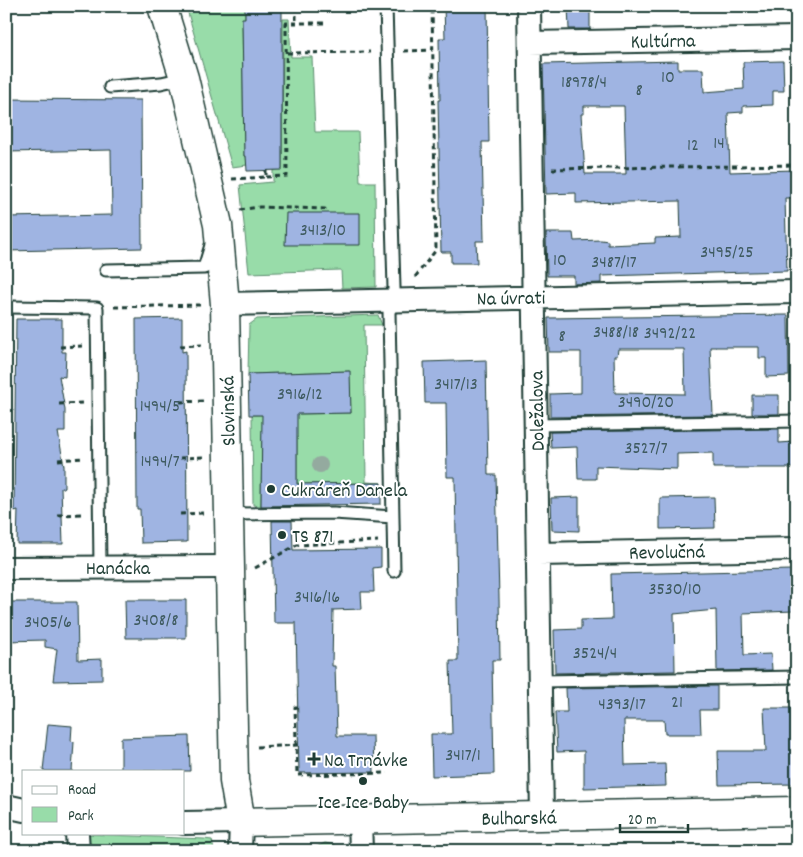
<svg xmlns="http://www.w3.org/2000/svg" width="803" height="857" viewBox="0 0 803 857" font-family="Dekko,sans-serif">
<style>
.green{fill:#98dca9;stroke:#5c8c6e}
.building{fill:#9fb4e2;stroke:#1f3d34;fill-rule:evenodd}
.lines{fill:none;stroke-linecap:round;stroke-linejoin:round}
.lane-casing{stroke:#1f3d34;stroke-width:15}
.street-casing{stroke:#1f3d34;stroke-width:26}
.secondary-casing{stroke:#1f3d34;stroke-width:31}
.path{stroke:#1f3d34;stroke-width:3;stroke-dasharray:5 4;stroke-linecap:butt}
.lane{stroke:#fff;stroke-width:11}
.street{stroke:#fff;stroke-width:22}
.secondary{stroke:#fff;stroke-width:28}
.tree{fill:#94aa9f}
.poi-dot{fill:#1f3d34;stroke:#fff;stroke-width:2}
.labels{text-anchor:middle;stroke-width:4;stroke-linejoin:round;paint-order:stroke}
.number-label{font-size:18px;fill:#3f5b60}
.street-label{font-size:20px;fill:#1f3d34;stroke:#fff}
.poi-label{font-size:20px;fill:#1f3d34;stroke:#fff;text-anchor:start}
</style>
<rect width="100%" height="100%" fill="#fff"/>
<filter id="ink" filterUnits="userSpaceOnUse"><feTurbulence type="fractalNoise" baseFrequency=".02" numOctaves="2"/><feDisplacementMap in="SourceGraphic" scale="10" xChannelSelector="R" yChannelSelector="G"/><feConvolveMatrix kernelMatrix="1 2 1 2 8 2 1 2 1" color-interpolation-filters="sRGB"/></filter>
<g filter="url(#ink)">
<path class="green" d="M186 6H245V18L242 19 244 156H246L247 165 232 167Z
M283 19H289L291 57H312L315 132H358L360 182H375L376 287 342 288 341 270 249 273 240 185 273 182V170L282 169Z
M378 315 382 325H364L366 482 381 483 297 484V437L262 433 261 506 253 505 252 415 351 413 349 371 248 374 249 325 257 319Z
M87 834 204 839 212 840 214 851H88Z
M325 843 335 845 340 851H308Z"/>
<path class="building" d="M245 6H282V170L247 171 246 156H244L242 18H245Z
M444 6H487L489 142H482L484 241H476L477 263H451V252H441L438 100H440L439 38H445Z
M568 6H590V29H569Z
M678 61V69H703L704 92 744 89 743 62 783 61 784 91H773V105L743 106V112L728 113 730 172 795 170 796 198H785L787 271 601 276V283L574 284V276H547L546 233H573L574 241 601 240 608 241V245L655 243V238L681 237 680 201 576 203V193L546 194 543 64ZM584 106H624L626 174H585L581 114H584Z
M6 99 141 100 142 248 6 251V217L112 215 111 150 6 152Z
M286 213H360V245H285Z
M788 315 789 376 766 377V358H759V347H710L713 415 550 417V394L581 393V352H549L548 318ZM618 349H684L685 394 615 393 614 356H617Z
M182 318V352L186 351 187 542 141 543 140 509H137L136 319Z
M16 319H62V352H66L65 377 59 376 65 410V432H58L64 466V488H61L63 544H17L18 510 14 511Z
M486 360 488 475H496L499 598 500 660H492L494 774 432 776 431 734H452L450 661H458L455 477H447L446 403H425L424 362Z
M350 371 351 413 297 414V484L381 483V504L261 506 262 415H249L248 374Z
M752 395H779V414H752Z
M779 429V443L794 442V468H713V453L677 454V469L596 466V479H578L577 447 551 448 550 432Z
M579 497V531L552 530 551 498Z
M714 497 715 528 660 529V498Z
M272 521H292L293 550 381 549V567L373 568 374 592H361L362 609 333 610 332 666H335L337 736H373L374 772 299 773 296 623H274Z
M792 570 793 611 743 613 744 655 771 654 772 670 717 671 716 610 674 614 675 671 555 673 554 630 581 629V620L612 619 611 574Z
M125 600H186V638H126Z
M6 602H77L78 660 102 659V680L53 681 57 649 45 647V640L6 641Z
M717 686V710H700L701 734H665L664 720H624L625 765 665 764 666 786 584 788V751L557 752 555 712H567L566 688Z
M764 708H797V784L719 785 718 751H766Z
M48 724 72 726 71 741 74 742 72 771H43Z
M189 736 190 771H121V738Z"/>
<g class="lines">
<g class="lane-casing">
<path id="lane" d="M386 6 394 288V300L389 312 394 571
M110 87 161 83 184 78
M106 270 204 268 211 245
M6 307 97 308 100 568
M536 425 797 421
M229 514 334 513 393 517
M540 681 797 677"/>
</g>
<g class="street-casing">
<path id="street" d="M529 6 542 817
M530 43 797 38
M225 304 797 292
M538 554 797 549
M6 568 230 567
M6 806 24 810
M360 820 361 851
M184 823 241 822 240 851
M77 833 78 851"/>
</g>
<g class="secondary-casing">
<path id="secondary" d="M162 6 184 78 218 225 225 304 234 781 241 822 797 811"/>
</g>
<path class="path" d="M296 6V23
M796 6V17
M404 51 433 50
M287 53 370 52
M797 61V70
M552 169 797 165
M266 177 287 176 286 23H326
M232 179 266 177V170
M240 210 259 207 325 209V213
M415 277 436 250 432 6
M114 307 200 305
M180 346 202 345
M60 347 82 346
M180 402 203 401
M59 404 83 403
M180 458 205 457
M58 460 83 458
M180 514 206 513
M58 515 84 514
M255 568 297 545 378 541
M298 707H295L297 775 388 773
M257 747 299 745"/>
<use href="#lane" class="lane"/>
<use href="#street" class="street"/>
<use href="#secondary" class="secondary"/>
</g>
<circle class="tree" cx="320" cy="465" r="8"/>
</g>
<g class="poi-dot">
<circle cx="271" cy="489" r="5"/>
<circle cx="282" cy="535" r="5"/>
<path d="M311.5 751.5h5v5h5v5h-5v5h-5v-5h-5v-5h5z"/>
<circle cx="363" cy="781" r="5"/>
</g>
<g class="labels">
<g class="number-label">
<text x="668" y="82">10</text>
<text x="584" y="87">18978/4</text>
<text x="639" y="95">8</text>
<text x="719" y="148">14</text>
<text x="693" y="150">12</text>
<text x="323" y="235">3413/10</text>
<text x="727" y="257">3495/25</text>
<text x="560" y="265">10</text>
<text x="614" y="267">3487/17</text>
<text x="616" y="337">3488/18</text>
<text x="670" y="338">3492/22</text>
<text x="562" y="341">8</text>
<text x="456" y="389">3417/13</text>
<text x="300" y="399">3916/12</text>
<text x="646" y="407">3490/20</text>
<text x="160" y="411">1494/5</text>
<text x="646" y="453">3527/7</text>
<text x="160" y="466">1494/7</text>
<text x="675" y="594">3530/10</text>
<text x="317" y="602">3416/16</text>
<text x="156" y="625">3408/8</text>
<text x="48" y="627">3405/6</text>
<text x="595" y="658">3524/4</text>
<text x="677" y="707">21</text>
<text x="622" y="709">4393/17</text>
<text x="463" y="760">3417/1</text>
</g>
<g class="street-label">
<text transform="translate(663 40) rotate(-1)" y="7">Kultúrna</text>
<text transform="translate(511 297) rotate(-1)" y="7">Na úvrati</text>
<text transform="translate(227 411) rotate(-91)" y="7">Slovinská</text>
<text transform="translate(536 411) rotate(-91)" y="7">Doležalova</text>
<text transform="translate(667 551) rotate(-1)" y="7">Revolučná</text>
<text x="118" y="574">Hanácka</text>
<text transform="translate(519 817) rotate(-1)" y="7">Bulharská</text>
</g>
<g class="poi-label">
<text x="281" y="496">Cukráreň Danela</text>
<text x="292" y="542">TS 871</text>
<text x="324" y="766">Na Trnávke</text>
<text x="363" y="808" text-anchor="middle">Ice Ice Baby</text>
</g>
</g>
<rect width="803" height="857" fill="none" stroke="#fff" stroke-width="25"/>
<rect x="12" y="12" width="778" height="832" fill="none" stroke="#1f3d34" stroke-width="2" filter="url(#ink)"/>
<rect x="22" y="770" width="162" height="65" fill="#ffffff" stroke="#a5b1ae"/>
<rect x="32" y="786" width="25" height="8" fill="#ffffff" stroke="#a5b1ae"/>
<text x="68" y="794" font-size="15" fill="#1f3d34">Road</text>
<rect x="32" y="807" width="25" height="15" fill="#98dca9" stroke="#a5b1ae"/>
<text x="68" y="820" font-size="15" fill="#1f3d34">Park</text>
<path d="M620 824v8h68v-8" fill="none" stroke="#1f3d34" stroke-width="2.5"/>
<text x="628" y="824" font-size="15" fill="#1f3d34" stroke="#ffffff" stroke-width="4" paint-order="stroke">20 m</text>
</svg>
